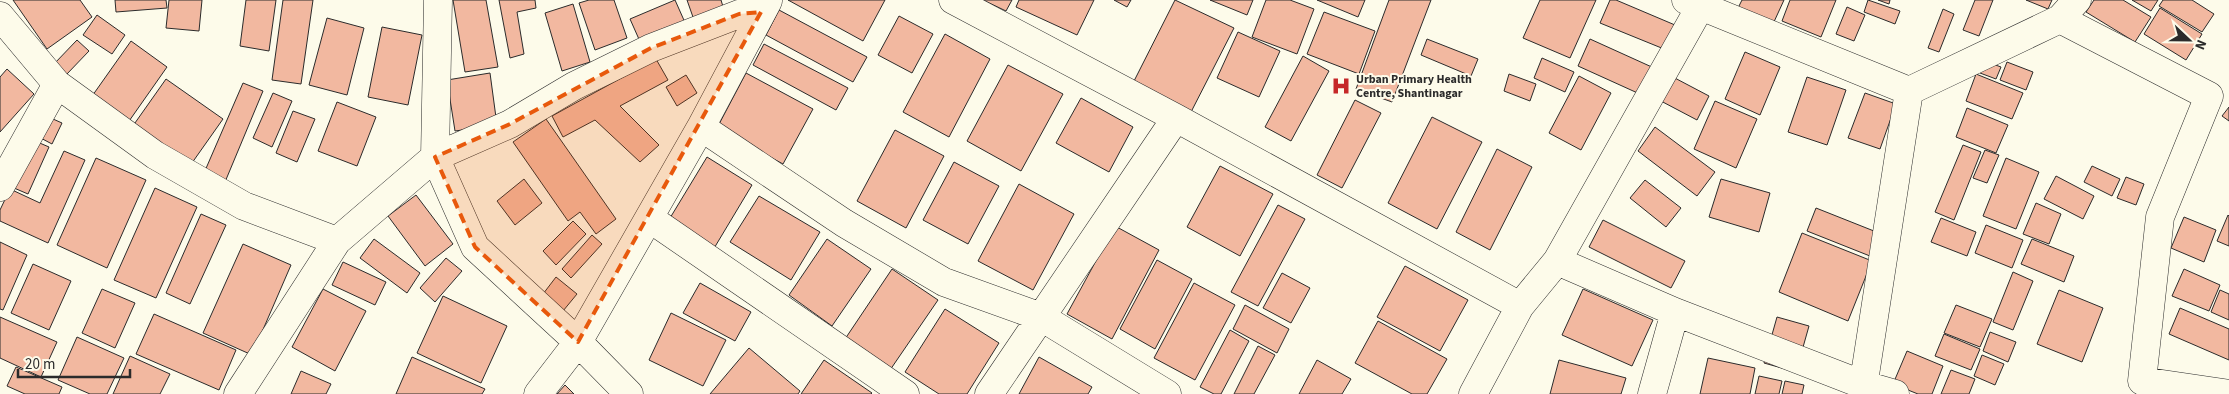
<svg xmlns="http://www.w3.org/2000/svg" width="2229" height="394" viewBox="0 0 2229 394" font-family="'Source Sans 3',sans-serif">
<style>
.building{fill:#f2b8a0;stroke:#2b2b2b}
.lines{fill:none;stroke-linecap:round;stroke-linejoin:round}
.street-casing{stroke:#2b2b2b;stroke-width:29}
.street{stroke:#fdfbea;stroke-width:28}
.marked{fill:#e8590c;fill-opacity:0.2;stroke:#e8590c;stroke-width:4;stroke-dasharray:10 6;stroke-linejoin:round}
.labels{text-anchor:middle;stroke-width:4;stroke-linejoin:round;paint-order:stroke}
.poi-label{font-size:12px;font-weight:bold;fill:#2b2b2b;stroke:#fdfbea;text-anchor:start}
</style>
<rect width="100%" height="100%" fill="#fdfbea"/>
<path class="building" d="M13 0H80L92 17 47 49Z
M115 0H166L167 8 116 12Z
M169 0H202L199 31 166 28Z
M246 0H276L269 51 240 46Z
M283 0H313L301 84 272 80Z
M453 0H486L498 67 465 72Z
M499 0H535L536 8 517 12 524 54 510 58Z
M589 0H614L627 38 595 50 579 3Z
M675 0 687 27 642 46 630 19Z
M687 0H721L724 10 694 20Z
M788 0H885L863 41Z
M983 0H1012L1006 11Z
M1019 0H1094L1077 35 1016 7Z
M1114 0H1131L1127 7Z
M1175 0 1234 28 1190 114 1132 85Z
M1210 0H1253L1247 15Z
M1266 0H1290L1314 9 1297 54 1252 37Z
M1317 0H1365L1358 17Z
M1389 0H1431L1392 102 1356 89Z
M1540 0H1596L1570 58 1523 38Z
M1610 0H1616L1675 25 1664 49 1600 23Z
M1742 0H1784L1773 24 1738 8Z
M1790 0H1836L1821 37 1782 21Z
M1868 0 1900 11 1895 24 1864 12Z
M1878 0H1890L1889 4Z
M1975 0H1993L1979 36 1963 30Z
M2026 0H2052L2048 9Z
M2094 0H2123L2151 17 2135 42 2086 12Z
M2132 0H2158L2151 11Z
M2163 0H2192L2214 14 2202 32 2159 6Z
M573 4 590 62 562 71 545 13Z
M1847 7 1865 15 1854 41 1836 34Z
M2160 8 2202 34 2186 60 2144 34Z
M1943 9 1954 14 1939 52 1928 48Z
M779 10 867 57 853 82 766 35Z
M1324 12 1375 31 1359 74 1307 54Z
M97 15 125 35 112 54 83 35Z
M899 16 933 34 912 73 878 55Z
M327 18 364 28 347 95 309 85Z
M382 27 422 35 408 105 368 97Z
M1238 32 1280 51 1259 97 1217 78Z
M945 34 990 59 949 137 903 112Z
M1427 39 1478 59 1471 76 1421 55Z
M1590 39 1654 68 1642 95 1578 66Z
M77 40 89 51 66 75 54 64Z
M131 41 167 67 127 124 90 99Z
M764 44 848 88 836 110 753 65Z
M1745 52 1780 67 1760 115 1725 99Z
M1303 56 1329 71 1291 141 1265 127Z
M1542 58 1574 72 1565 92 1534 78Z
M656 59 668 80 620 106 659 145 640 162 595 120 563 137 552 116Z
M1985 61 2001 67 1996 79 1980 73Z
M2007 62 2033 72 2026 90 2000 80Z
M1008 65 1063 94 1021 171 967 141Z
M7 69 34 94 0 132V77Z
M490 73 497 125 455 131 447 80Z
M746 73 813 109 783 164 717 128Z
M1509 74 1536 84 1530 101 1504 91Z
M1976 74 2023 93 2012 119 1966 101Z
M686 75 697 93 677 106 666 87Z
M1579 76 1611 93 1581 150 1549 133Z
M1671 76 1709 96 1697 120 1659 100Z
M1807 77 1846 90 1827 145 1788 132Z
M166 79 223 119 187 170 130 130Z
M243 83 263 91 225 182 204 173Z
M273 93 292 101 272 147 253 138Z
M1865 93 1896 104 1880 149 1848 138Z
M1081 98 1133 127 1109 172 1056 143Z
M1355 100 1381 113 1342 188 1317 175Z
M1715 101 1757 119 1736 168 1694 149Z
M337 102 376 117 357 166 318 151Z
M2229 107V121L2222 116Z
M1967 108 2008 125 1996 153 1956 137Z
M293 111 315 119 297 162 276 153Z
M44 115 62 123 52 144 35 135Z
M1432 117 1482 142 1437 229 1388 203Z
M546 119 616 219 596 234 580 212 568 221 513 142Z
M1655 127 1715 172 1697 196 1638 151Z
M895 130 944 156 906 228 857 201Z
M28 138 49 147 28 194 7 185Z
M1963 145 1981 152 1954 220 1935 212Z
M1497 149 1532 167 1490 250 1456 232Z
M1985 150 1999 155 1987 183 1973 178Z
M64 151 85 160 48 243 0 221V210L10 189 40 203Z
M707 157 752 185 713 250 667 223Z
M96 158 146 180 107 268 57 245Z
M2006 158 2039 172 2016 229 1983 216Z
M954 162 999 186 968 244 923 220Z
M1220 166 1273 194 1240 256 1187 227Z
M2092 166 2120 179 2112 196 2084 182Z
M2056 176 2094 196 2083 219 2044 199Z
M2126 177 2144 184 2136 205 2117 198Z
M524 179 542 203 515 225 497 201Z
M1721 179 1770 193 1759 232 1709 217Z
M1645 180 1681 208 1666 227 1630 198Z
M1019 184 1074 214 1033 290 978 261Z
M155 188 197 207 156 298 114 280Z
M416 195 453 244 425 266 388 216Z
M759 196 820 232 791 280 730 242Z
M2036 203 2061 214 2049 244 2023 234Z
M1278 205 1305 219 1258 306 1231 292Z
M1816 208 1884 235 1875 258 1807 231Z
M201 214 226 225 190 304 166 293Z
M2228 215 2229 216V246L2217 241Z
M2184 217 2216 230 2204 262 2171 248Z
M1941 218 1976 232 1967 256 1931 242Z
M1603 220 1685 261 1671 288 1589 247Z
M573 221 586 234 556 265 543 251Z
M1986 225 2023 240 2012 268 1975 253Z
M1115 226 1159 250 1112 339 1067 314Z
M1802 233 1872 261 1848 321 1779 292Z
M592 235 602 244 571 278 562 269Z
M374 239 420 273 407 293 360 258Z
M827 239 871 269 832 326 789 295Z
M2032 239 2074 256 2064 282 2021 264Z
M0 242 27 255 3 310 0 309Z
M243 244 291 265 252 355 203 333Z
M446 258 462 271 435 302 420 288Z
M1157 260 1192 279 1155 349 1120 329Z
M343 262 386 282 375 305 332 285Z
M33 264 71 281 49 330 11 313Z
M1405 266 1468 300 1440 351 1377 317Z
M892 269 938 300 888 373 843 342Z
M2184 269 2220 285 2209 311 2172 296Z
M2013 272 2033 281 2013 330 1993 322Z
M1282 273 1310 288 1291 323 1263 308Z
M556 277 577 294 563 311 543 294Z
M700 283 751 312 735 341 683 313Z
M1194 283 1235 305 1195 380 1154 358Z
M102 289 135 303 115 348 82 333Z
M323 289 366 311 335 371 292 347Z
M1583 289 1653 320 1632 366 1562 335Z
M2059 290 2103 308 2082 362 2037 344Z
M2220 290 2229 294V320L2211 312Z
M443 296 507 326 481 383 417 353Z
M1245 305 1289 329 1277 353 1233 329Z
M1956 305 1992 319 1980 347 1944 333Z
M2180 308 2229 329V360L2169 334Z
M945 309 999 343 967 394H939L905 372Z
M671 313 726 340 703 386 649 360Z
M154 314 236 350 219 390 136 354Z
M0 317 57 342 41 377 0 358Z
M1777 317 1809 326 1796 372 1764 363Z
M1378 321 1447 359 1427 394H1412L1355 363Z
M1230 330 1249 341 1221 394H1214L1200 387Z
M1990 332 2016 342 2008 362 1983 351Z
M1944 334 1980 349 1971 370 1935 356Z
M77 337 124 358 107 394H90L58 380Z
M1258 346 1275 355 1254 394H1234Z
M749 348 800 391 798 394H710Z
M1907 351 1943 366 1932 394H1918L1893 384Z
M1982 355 2004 364 1995 385 1974 376Z
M130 356 170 374 160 394H113Z
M412 357 485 389 482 394H396Z
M1039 357 1092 387 1088 394H1019Z
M1708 358 1755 368 1750 394H1700Z
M824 360 872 393 871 394H801Z
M1317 360 1351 379 1342 394H1299Z
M1559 360 1626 378 1621 394H1550Z
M16 367 62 387 59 394H25L7 386Z
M1951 370 1975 379 1969 394H1941Z
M301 371 331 384 326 394H291Z
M1759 376 1782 381 1779 394H1755Z
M1785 381 1804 385 1802 394H1782Z
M565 385 574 394H557Z"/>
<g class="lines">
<g class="street-casing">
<path id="street" d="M953 0 1176 118 1520 306
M1686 0 1909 91 2060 19 2209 96 2160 217 2142 381 2229 394
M0 16 57 84 155 155 244 206 337 241
M2060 19 2077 0
M701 127 768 1
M0 187 57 84
M649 218 905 394
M1557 261 1675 312 1864 385 1895 394
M238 394 337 241 435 157 438 0
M538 394 578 342 701 127 844 223 944 282 1041 317 1167 394
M629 394 578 342 475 247 435 157 510 124 574 86 651 48 739 14 761 12
M989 394 1176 118
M1473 394 1520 306 1557 261 1704 0
M1652 394 1675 312
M1862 394 1909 91"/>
</g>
<use href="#street" class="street"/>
</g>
<path class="marked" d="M761 12 578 342 475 247 435 157 510 124 651 48 739 14Z"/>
<defs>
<g id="hospital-bare" transform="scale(1.5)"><path d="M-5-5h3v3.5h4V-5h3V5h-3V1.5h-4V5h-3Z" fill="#c62828" stroke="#fdfbea" stroke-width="2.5" paint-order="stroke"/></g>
</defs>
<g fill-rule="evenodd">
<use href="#hospital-bare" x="1341" y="86"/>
</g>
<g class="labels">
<g class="poi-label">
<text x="1356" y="83">Urban Primary Health<tspan x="1356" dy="14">Centre, Shantinagar</tspan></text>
</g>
</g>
<g transform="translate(2189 40) rotate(112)" stroke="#fdfbea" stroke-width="4" paint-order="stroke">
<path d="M0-4L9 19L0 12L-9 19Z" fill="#2b2b2b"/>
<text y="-8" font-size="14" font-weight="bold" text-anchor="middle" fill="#2b2b2b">N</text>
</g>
<path d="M18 369v8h112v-8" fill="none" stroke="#2b2b2b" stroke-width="2.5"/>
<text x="25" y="369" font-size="15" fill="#2b2b2b" stroke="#fdfbea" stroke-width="4" paint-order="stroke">20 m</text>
</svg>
